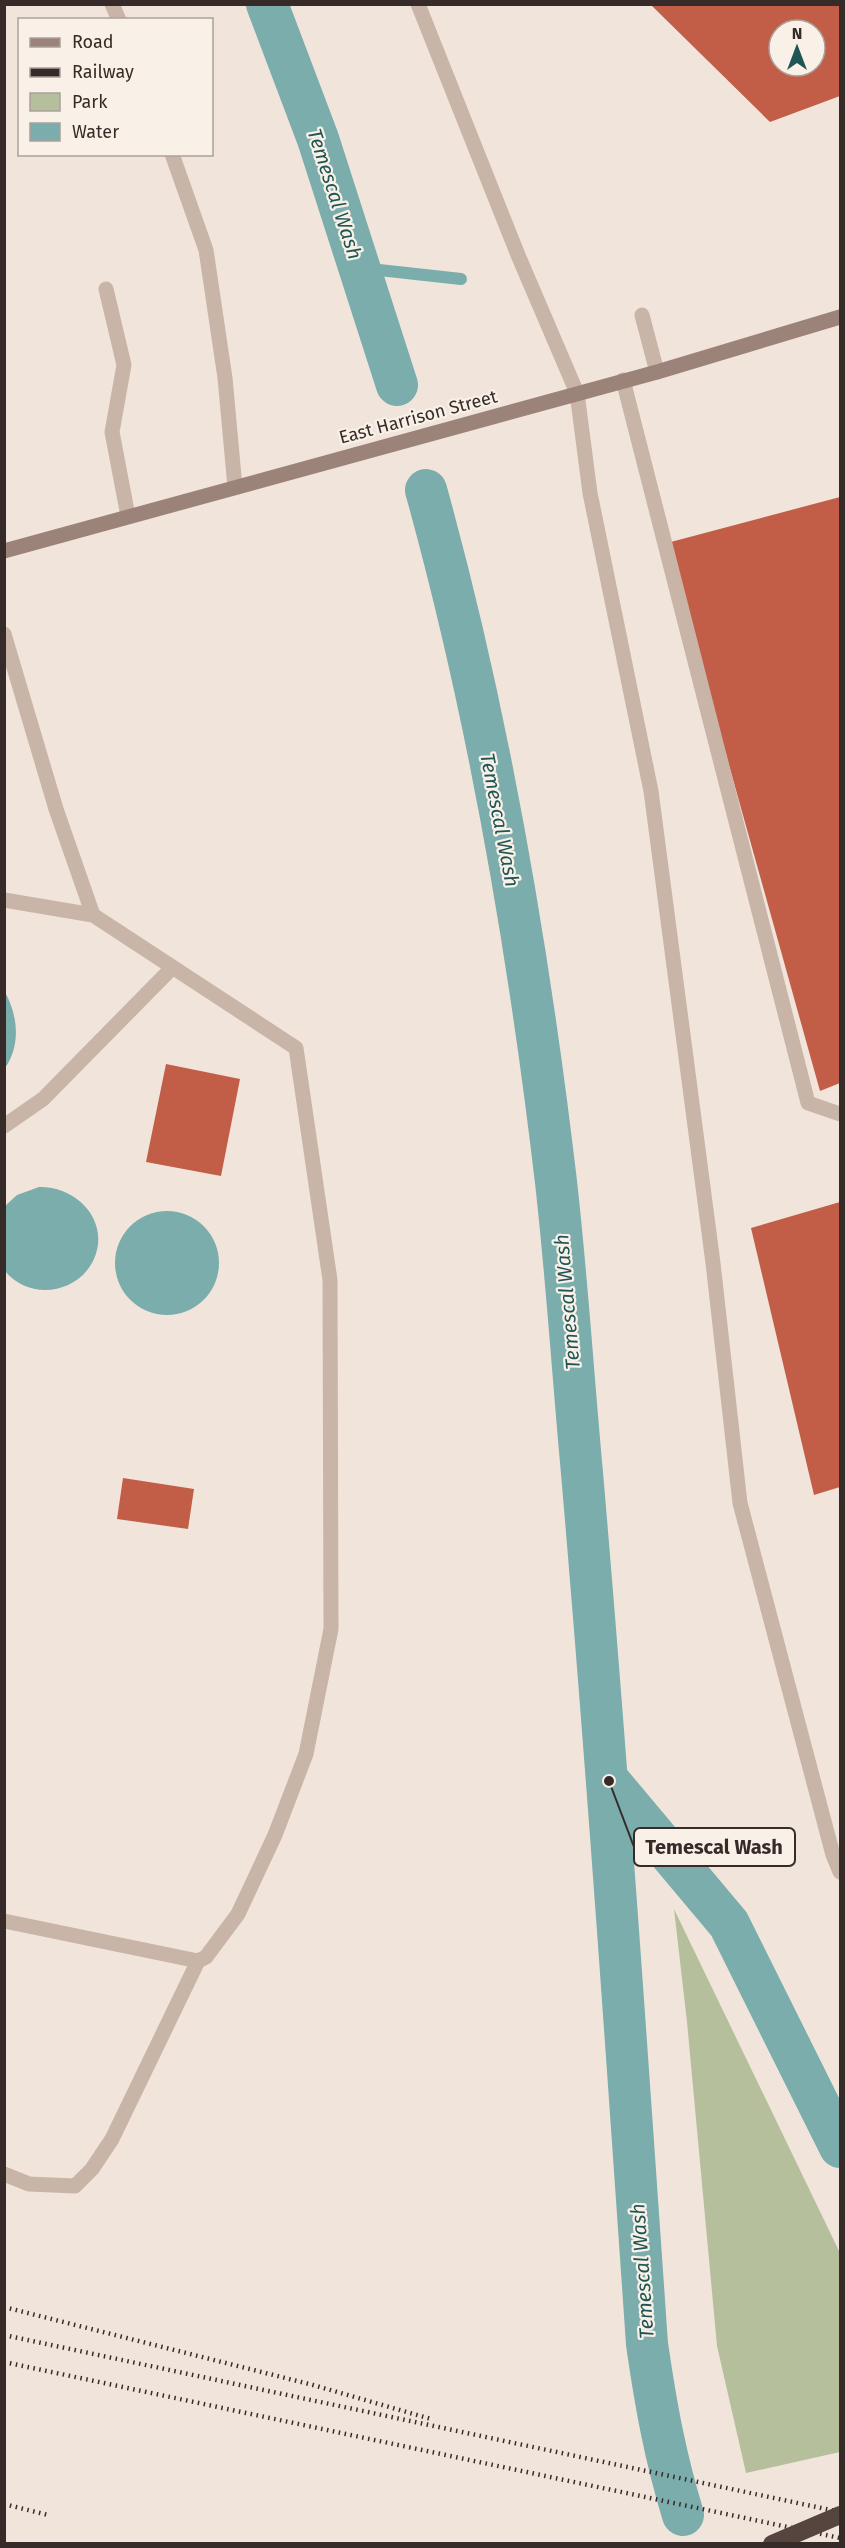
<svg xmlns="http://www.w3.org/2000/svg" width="845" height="2548" viewBox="0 0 845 2548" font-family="'Fira Sans',sans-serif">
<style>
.green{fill:#b6bf9c}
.water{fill:#7badac}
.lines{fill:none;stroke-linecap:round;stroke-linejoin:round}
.stream{stroke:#7badac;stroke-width:12}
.canal{stroke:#7badac;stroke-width:42}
.building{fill:#c25e48;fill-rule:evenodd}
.lane{stroke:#c9b4a8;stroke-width:15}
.secondary{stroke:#9c8379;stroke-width:15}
.rail{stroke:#362b28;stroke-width:4.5;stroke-dasharray:1.5 4.5;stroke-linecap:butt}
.highway-bridge{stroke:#56453f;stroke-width:18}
.labels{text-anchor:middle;stroke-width:4.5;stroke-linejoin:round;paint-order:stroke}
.street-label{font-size:18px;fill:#362b28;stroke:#f9f0e8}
.water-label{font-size:20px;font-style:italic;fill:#1f5655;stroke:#f9f0e8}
.leader{fill:none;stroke:#362b28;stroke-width:2}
.callout-dot{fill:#362b28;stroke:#f9f0e8;stroke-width:2}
.callout{fill:#f9f0e8;stroke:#362b28;stroke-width:2}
.callout-label{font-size:20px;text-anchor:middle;font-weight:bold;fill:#362b28}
</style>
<rect width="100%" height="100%" fill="#f1e5db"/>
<path class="green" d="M674 1909 840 2253V2452L746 2473 717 2346 687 2022Z"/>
<path class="water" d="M5 992C18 1016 21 1045 5 1068Z
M39 1187C77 1186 112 1222 93 1261 76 1295 28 1300 5 1271V1206L17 1195Z
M115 1263a52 52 0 1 1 104 0a52 52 0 1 1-104 0Z"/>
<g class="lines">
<path class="stream" d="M361 268 461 279"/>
<path class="canal" d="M267 4 318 139 397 385
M426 490C488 713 529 952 556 1182 567 1279 573 1376 582 1473 607 1763 627 2054 647 2344 656 2406 665 2456 683 2515
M609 1781 729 1924 840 2147"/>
</g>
<path class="building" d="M650 4H840V96L770 122ZM779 30H815V66H779Z
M840 497V1083L820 1091 667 543Z
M166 1064 240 1079 221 1176 146 1162Z
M840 1202V1487L814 1495 751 1228Z
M123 1478 194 1489 188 1529 117 1519Z"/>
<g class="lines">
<path class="lane" d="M112 4 119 20
M418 4 518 255 577 393 590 493 651 791 713 1263 740 1503 833 1855 840 1872
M172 154 206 250 225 378 235 487
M106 289 124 365 112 432 128 516
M642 315 657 372
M623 380 808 1103 840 1114
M4 634 56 809 93 915 296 1048 330 1280 331 1629 306 1754 275 1835 238 1914 206 1957 198 1961 4 1921
M4 900 93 915
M4 1126 43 1099 172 968
M4 2174 29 2184 75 2186 92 2169 112 2139 198 1961"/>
<path class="secondary" d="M4 551 657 372 840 317"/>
<path class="rail" d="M4 2307 313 2385 431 2419
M4 2335 840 2512
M4 2362 840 2538
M4 2504 48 2515"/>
<path class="highway-bridge" d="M772 2544 840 2515"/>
</g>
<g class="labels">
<g class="street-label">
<text transform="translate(418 417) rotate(-15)" y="6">East Harrison Street</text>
</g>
<g class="water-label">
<text transform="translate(335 194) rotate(72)" y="7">Temescal Wash</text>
<text transform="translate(500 820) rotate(79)" y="7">Temescal Wash</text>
<text transform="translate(567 1302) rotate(-95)" y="7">Temescal Wash</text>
<text transform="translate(642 2271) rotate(-94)" y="7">Temescal Wash</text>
</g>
</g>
<path class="leader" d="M609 1781L634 1847"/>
<circle class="callout-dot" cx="609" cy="1781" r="6"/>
<rect class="callout" x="634" y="1828" width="161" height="38" rx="6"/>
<g class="callout-label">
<text x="714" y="1854">Temescal Wash</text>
</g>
<rect width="845" height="2548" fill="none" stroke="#362b28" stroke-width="12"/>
<rect x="18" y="18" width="195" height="138" fill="#f9f0e8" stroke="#aba19b" stroke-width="1.5"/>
<rect x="30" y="38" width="30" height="9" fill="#9c8379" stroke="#aba19b" stroke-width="1.5"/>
<text x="72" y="48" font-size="18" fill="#362b28">Road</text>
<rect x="30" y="68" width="30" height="9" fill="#362b28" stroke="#aba19b" stroke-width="1.5"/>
<text x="72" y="78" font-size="18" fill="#362b28">Railway</text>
<rect x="30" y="93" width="30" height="18" fill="#b6bf9c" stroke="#aba19b" stroke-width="1.5"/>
<text x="72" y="108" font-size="18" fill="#362b28">Park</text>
<rect x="30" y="123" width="30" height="18" fill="#7badac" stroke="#aba19b" stroke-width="1.5"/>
<text x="72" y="138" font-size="18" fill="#362b28">Water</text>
<g transform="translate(797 48)"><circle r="28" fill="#f9f0e8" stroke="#aba19b" stroke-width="1.5"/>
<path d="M0-4.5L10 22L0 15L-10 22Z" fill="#1f5655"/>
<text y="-9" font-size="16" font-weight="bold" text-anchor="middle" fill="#362b28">N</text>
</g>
</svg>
